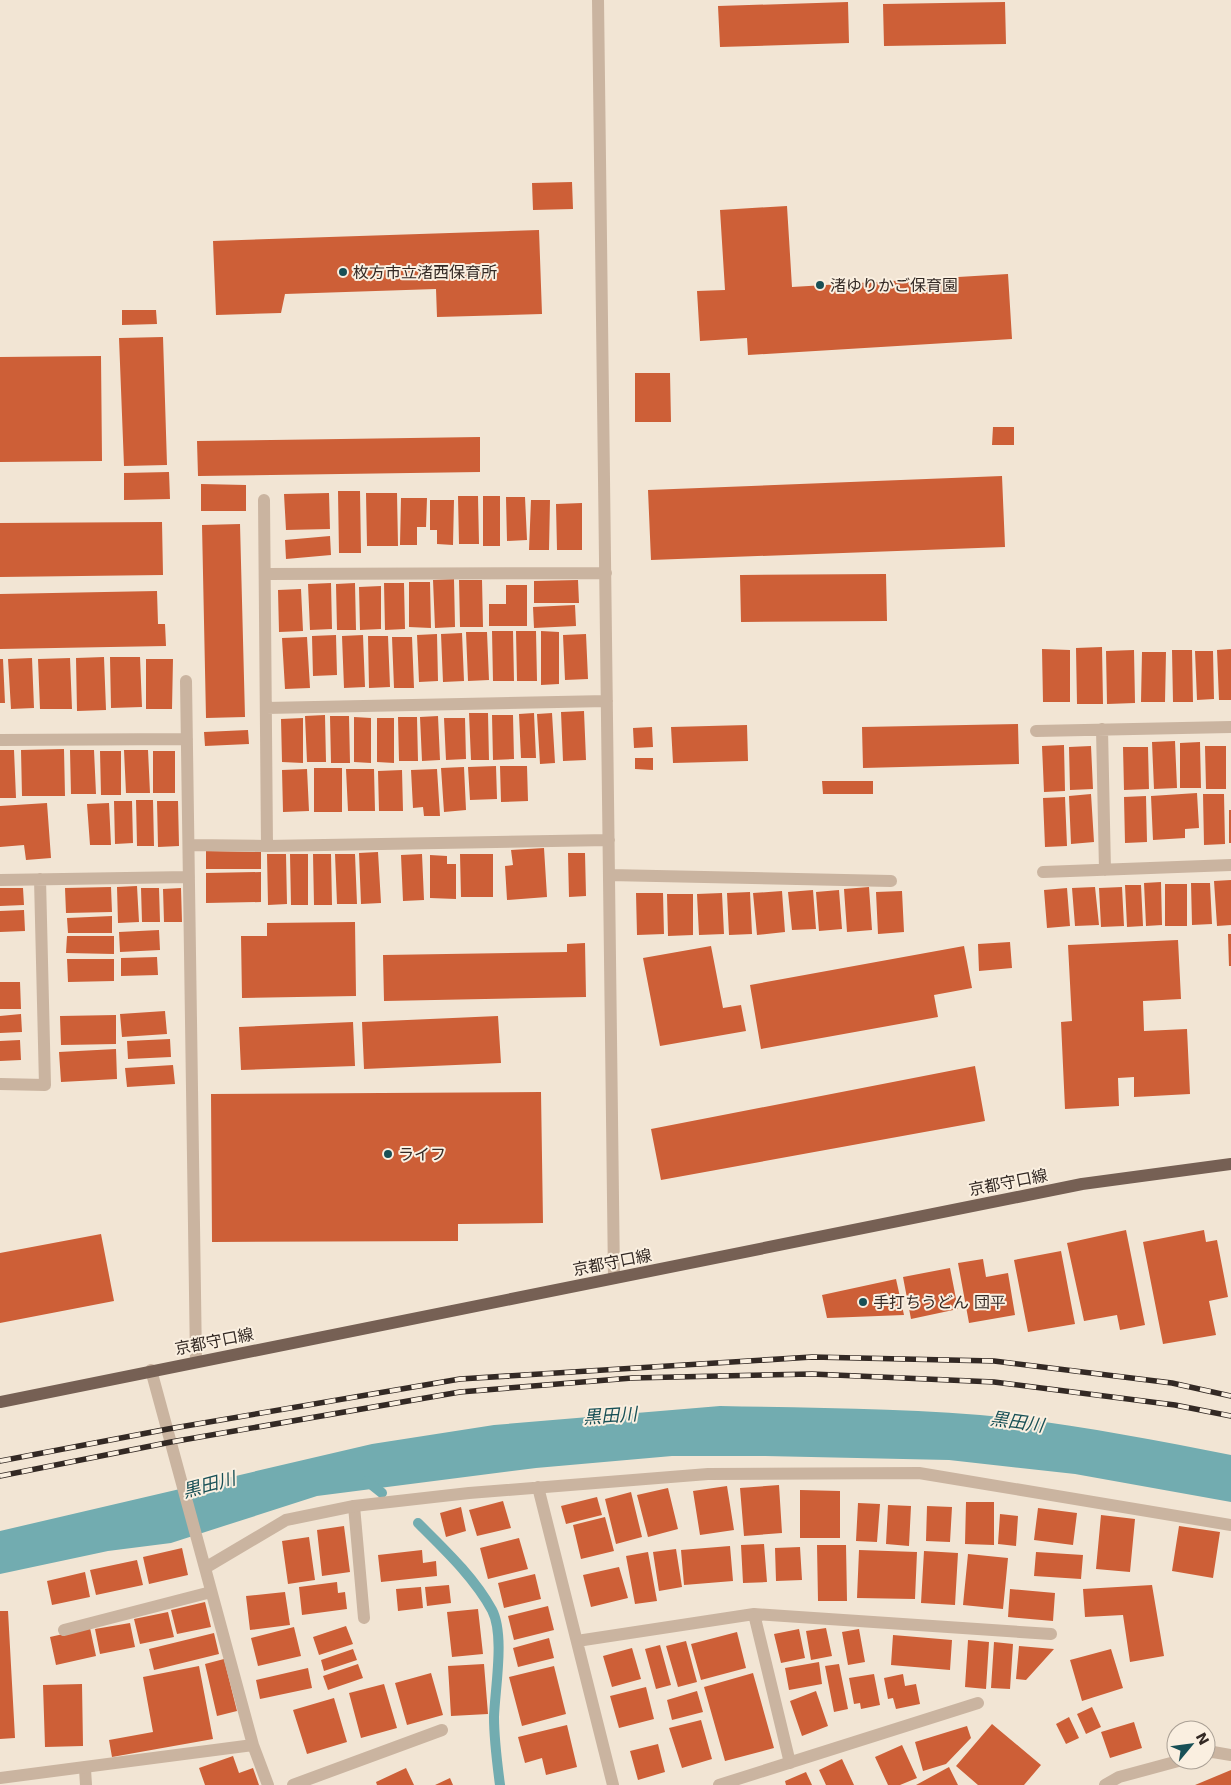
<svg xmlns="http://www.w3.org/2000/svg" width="1231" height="1785" viewBox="0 0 1231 1785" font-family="'DejaVu Sans','Noto Sans JP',sans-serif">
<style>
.water{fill:#72acb0}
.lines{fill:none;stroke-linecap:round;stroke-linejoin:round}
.stream{stroke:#72acb0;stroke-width:10}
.building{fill:#cd5f37}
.lane{stroke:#cab4a0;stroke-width:12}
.street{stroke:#cab4a0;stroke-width:12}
.primary{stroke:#766054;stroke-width:12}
.rail-casing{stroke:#332924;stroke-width:5.5}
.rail{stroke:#faefe0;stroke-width:4;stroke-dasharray:11;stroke-linecap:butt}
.poi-dot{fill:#185056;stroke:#faefe0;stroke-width:2}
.labels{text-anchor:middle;stroke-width:4;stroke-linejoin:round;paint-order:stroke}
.poi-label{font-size:16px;fill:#332924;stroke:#faefe0;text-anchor:start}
.street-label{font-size:16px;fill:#332924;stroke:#faefe0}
.water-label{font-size:18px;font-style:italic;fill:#185056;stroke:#faefe0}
</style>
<rect width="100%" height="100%" fill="#f2e5d4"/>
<path class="water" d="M720 1406C817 1408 915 1408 1011 1418 1085 1426 1158 1441 1231 1455V1502L1075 1474 949 1460 765 1456H672L536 1468 317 1496 171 1543 108 1551 0 1574V1531L372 1444 494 1425Z"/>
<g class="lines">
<path class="stream" d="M367 1481 382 1493
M418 1523C444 1549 474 1577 492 1610 505 1635 495 1688 494 1717 494 1740 497 1762 500 1785"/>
</g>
<path class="building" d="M848 2 849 43 720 47 718 6Z
M1005 2 1006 44 884 46 883 4Z
M572 182 573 209 533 210 532 183Z
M787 206 792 287 1008 274 1012 339 748 355 747 338 700 341 697 291 725 290 720 210Z
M539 230 542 314 437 317 436 289 285 294 281 313 216 315 213 241Z
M122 310H156L157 324 122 325Z
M163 337 167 465 124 466 119 338Z
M101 356 102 461 0 462V357Z
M635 373H670L671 422H635Z
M993 427H1014V445H992Z
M480 437V472L198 476 197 441Z
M169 472 170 499 124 500V473Z
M1002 476 1005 547 651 560 648 490Z
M201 484 246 485V511H201Z
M338 491H360L361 553H339Z
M329 493 330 529 286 530 284 494Z
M366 493H397L398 546H367Z
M458 496H478L479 544H459Z
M483 496H500V546H483Z
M506 497H525L527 540 507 541Z
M401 498H427L426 527H417V545H400Z
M430 500H454L453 545 437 544V530H430Z
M531 500H550L549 550H529Z
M582 503V550H557L556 504Z
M162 522 163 575 0 577V523Z
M240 524 245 717 206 718 202 525Z
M330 536 331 555 286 559 285 540Z
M886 574 887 621 741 622 740 575Z
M454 579 455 627 435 628 433 580Z
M459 580H482L483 627H460Z
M578 580 579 603H534V581Z
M409 582H430L431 628 409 627Z
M331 583 332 629 310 630 308 584Z
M355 583 356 630H337L336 584Z
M384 583H404L405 629 385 630Z
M506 585H527V626H489V604H506Z
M381 586V629L360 630 359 587Z
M301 589 303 631 279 632 278 590Z
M157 591 158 624H165L166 646 0 649V594Z
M575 605 576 626 534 628 533 607Z
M492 631H513L514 681H493Z
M516 631H536L537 681H517Z
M541 631 559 632V684L541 685Z
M466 632H487L489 680 468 681Z
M462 633 464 681 443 682 441 634Z
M437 634 438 681 419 682 417 635Z
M586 634 588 679 565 680 563 635Z
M336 635 337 675 313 676 312 636Z
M363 635 365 687 344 688 342 636Z
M368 636H388L390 687 369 688Z
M307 637 310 688 285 689 282 638Z
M392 637H412L414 688H394Z
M1102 647 1103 704H1077L1076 648Z
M1042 649 1070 650V702H1043Z
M1231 649V700H1219L1217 650Z
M1134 650 1135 703 1107 704 1106 651Z
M1172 650H1192L1193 702H1173Z
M1195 651H1213L1214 699 1197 700Z
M1142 652H1166L1165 702H1141Z
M104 657 106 710 77 711 76 658Z
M110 657H140L142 707 111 708Z
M32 658 34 708 11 709 8 659Z
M70 658 72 709H40L38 659Z
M0 659H3L5 703H0Z
M146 659H173L172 709H146Z
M584 711 586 760 563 761 561 712Z
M469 713H488L489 760H471Z
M534 713 536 758H521L519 714Z
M552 713 555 763 540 764 537 714Z
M325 715 326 762H307L305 716Z
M492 715H513L514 759 493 760Z
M330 716H349L350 763H331Z
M438 716 440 760 422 761 420 717Z
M354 717 371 718V763L354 762Z
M398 717H417L418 761H399Z
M303 718V763L282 762 281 719Z
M377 718H394V763L377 762Z
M444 718H465L466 759 446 760Z
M1018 724 1019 764 863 768 862 727Z
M747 725 748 761 673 763 671 727Z
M652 727 653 747 634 748 633 728Z
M248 730 249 744 205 746 204 732Z
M1175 741 1177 788 1154 789 1152 742Z
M1200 742 1201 788H1180V743Z
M1064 745 1065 791 1044 792 1042 746Z
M1091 746 1093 789 1070 790 1069 747Z
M1205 746H1226V789H1206Z
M1123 747H1148L1149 789 1124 790Z
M64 749 65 796H22L21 750Z
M0 750H14L16 798H0Z
M70 750H94L96 794H71Z
M124 750H148L150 793H126Z
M100 751H121V795H101Z
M153 751H175V793H153Z
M635 758H653V770L635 769Z
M496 766 497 799 470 800 468 767Z
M500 766H527L528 801 501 802Z
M464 767 466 810 444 812 441 768Z
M314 768H342V812H314Z
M307 769 309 811 283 812 282 770Z
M346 769H374L375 811H348Z
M437 769 440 816H424L423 807 413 808 411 770Z
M402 770 403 811H379L378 771Z
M822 781H873V794H823Z
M1197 793 1199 828 1185 829V838L1153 840 1151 796Z
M1091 794 1094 842 1071 844 1069 796Z
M1203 794H1224L1225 844 1204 845Z
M1146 796 1147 842 1125 843 1124 797Z
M1065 797 1067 846 1045 847 1043 798Z
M136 800H153L154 846H137Z
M114 801H132L133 843 115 844Z
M157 801H178L179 846 158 847Z
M47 803 51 858 26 860 24 845 0 847V806Z
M109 803 111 845H90L87 804Z
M1229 810H1231V843H1229Z
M544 848 547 897 507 900 505 866 513 865 511 850Z
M206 851 261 852V869H206Z
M378 852 381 903 361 904 359 853Z
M568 853H585L586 896 569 897Z
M267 854H286L287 904 268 905Z
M290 854H308V905H291Z
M313 854H331L332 905H314Z
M335 854H355L357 904H337Z
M422 854 424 900 403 901 401 855Z
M460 854H493V897H461Z
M430 855 447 856V864H456V899L430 898Z
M261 872V902L206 903V873Z
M1231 880V925L1217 926 1214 881Z
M1161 882 1162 925 1146 926 1144 883Z
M1191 883H1210L1212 924 1192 925Z
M1165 884H1187V926H1165Z
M1125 885H1141L1143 926 1127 927Z
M137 886 139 922 118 923 117 887Z
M111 887 112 912 66 913 65 888Z
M869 887 872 930 847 932 844 889Z
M1095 887 1099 925 1075 926 1072 888Z
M1122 887 1124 926 1101 927 1099 888Z
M0 888H23L24 905 0 906Z
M141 888H159L160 922H142Z
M181 888 182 922H164L163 889Z
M1067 888 1070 926 1047 928 1044 890Z
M813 890 816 929 792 930 788 892Z
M839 890 842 929 819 931 816 892Z
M782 891 785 932 757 935 753 893Z
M902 891 904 932 878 934 876 892Z
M750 892 752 934 729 935 727 893Z
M636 893H663L664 934 637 935Z
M722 893 724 934 699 935 697 894Z
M667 894H693V935L668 936Z
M24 910 25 931 0 932V911Z
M112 916V933H68L67 918Z
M355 922 356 996 242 998 241 936H267V923Z
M159 930 160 950 120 952 119 932Z
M1228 934H1231V966H1229Z
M67 936H114V954L66 953Z
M1178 940 1181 999 1143 1001 1144 1031 1187 1029 1190 1094 1134 1097V1077L1118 1078 1119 1106 1065 1109 1061 1022 1072 1021 1068 945Z
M1010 942 1012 968 979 971 978 944Z
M585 943 586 997 384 1001 383 955 567 952V944Z
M711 946 723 1008 741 1005 746 1031 660 1046 643 958Z
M964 946 972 988 934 995 938 1017 761 1049 750 985Z
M157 957 158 975 121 976V958Z
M67 959H114V981L68 982Z
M0 982H20L21 1009H0Z
M165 1011 167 1034 122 1037 120 1014Z
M21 1014 22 1032 0 1033V1016Z
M116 1015V1044L61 1045 60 1016Z
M498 1016 501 1063 364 1069 362 1022Z
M353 1022 355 1066 241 1070 239 1027Z
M170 1039 171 1057 128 1059 127 1041Z
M20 1040 21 1060 0 1061V1041Z
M116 1049 117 1079 61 1082 59 1052Z
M173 1065 175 1084 127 1087 125 1068Z
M975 1066 985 1121 661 1180 651 1129Z
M541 1092 543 1223 458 1224V1241L212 1242 211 1094Z
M1126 1230 1145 1325 1120 1330 1117 1315 1084 1321 1067 1243Z
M1204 1230 1206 1242 1217 1240 1228 1297 1209 1301 1216 1335 1163 1344 1143 1242Z
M101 1234 114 1301 0 1323V1253Z
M1061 1251 1075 1324 1028 1332 1014 1260Z
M983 1259 986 1277 1008 1273 1015 1315 969 1323 958 1263Z
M950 1268 958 1309 911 1319 903 1277Z
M896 1279 904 1315 827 1318 822 1295Z
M779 1485 782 1533 744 1536 740 1488Z
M727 1486 734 1530 700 1535 693 1491Z
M668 1488 678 1529 648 1537 637 1495Z
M800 1490 840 1491V1538H800Z
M631 1492 642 1537 616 1544 605 1499Z
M597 1497 602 1515 566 1524 561 1506Z
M503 1501 511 1528 477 1536 469 1510Z
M966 1502H994V1545L965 1544Z
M858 1503 880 1504 877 1542 856 1541Z
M888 1505 911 1506 909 1546 886 1544Z
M927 1506 952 1507 950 1542 926 1541Z
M461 1507 466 1531 446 1537 440 1513Z
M1038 1508 1077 1513 1073 1545 1034 1540Z
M1000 1514 1018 1516 1016 1546 998 1544Z
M1101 1515 1135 1519 1130 1572 1096 1569Z
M605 1517 614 1551 581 1559 573 1525Z
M344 1526 350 1572 322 1576 317 1530Z
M1179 1526 1220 1532 1213 1578 1172 1571Z
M309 1537 315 1580 288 1584 282 1541Z
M519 1538 528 1569 488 1579 480 1548Z
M764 1544 767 1582 743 1583 741 1545Z
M817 1545H846L847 1601H818Z
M730 1546 733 1581 684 1585 681 1550Z
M800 1547 802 1580 776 1581 775 1548Z
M182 1548 188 1575 149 1584 143 1557Z
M676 1549 682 1587 659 1591 653 1552Z
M422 1550 423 1563 436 1561 437 1576 381 1582 378 1555Z
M859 1550 917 1552 915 1599 857 1598Z
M924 1551 958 1553 955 1605 921 1603Z
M648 1552 657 1601 635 1604 626 1556Z
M1036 1552 1083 1555 1081 1579 1034 1576Z
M968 1554 1008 1558 1003 1609 963 1605Z
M137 1560 143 1585 96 1595 90 1570Z
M619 1567 628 1598 591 1607 583 1575Z
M85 1572 90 1597 52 1605 47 1581Z
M535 1574 541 1599 504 1608 498 1583Z
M337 1582 338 1593 345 1592 347 1609 302 1615 299 1587Z
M449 1585 451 1603 427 1606 425 1587Z
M1152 1585 1164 1656 1130 1662 1123 1615 1085 1617 1083 1589Z
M421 1587 423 1608 398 1611 396 1589Z
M1010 1589 1055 1593 1053 1621 1008 1617Z
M285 1592 290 1625 250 1630 246 1596Z
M205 1602 211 1627 177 1634 171 1610Z
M548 1606 554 1630 514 1640 508 1616Z
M478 1609 483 1654 452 1657 447 1612Z
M0 1611H8L15 1738 0 1739Z
M168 1612 174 1637 140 1644 134 1619Z
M130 1623 135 1647 100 1654 95 1629Z
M346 1626 353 1644 319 1655 313 1637Z
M294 1627 301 1656 258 1666 251 1638Z
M90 1628 96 1656 56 1665 50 1637Z
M826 1628 832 1656 811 1660 806 1631Z
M799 1629 805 1658 781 1663 774 1634Z
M859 1629 865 1662 848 1665 842 1632Z
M737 1632 746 1668 701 1680 691 1644Z
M214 1633 219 1654 154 1670 149 1649Z
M893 1635 952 1640 950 1670 891 1665Z
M549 1638 554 1658 518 1667 513 1648Z
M968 1640 989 1642 986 1689 965 1687Z
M686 1641 697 1682 678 1687 666 1646Z
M994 1642 1013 1644 1010 1689 991 1688Z
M660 1645 671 1685 656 1689 645 1649Z
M1019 1646 1054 1649 1026 1680 1016 1679Z
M632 1648 641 1679 612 1687 603 1656Z
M353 1649 357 1660 324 1671 321 1660Z
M1111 1649 1123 1688 1082 1701 1070 1660Z
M224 1659 237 1711 217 1716 205 1664Z
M819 1662 822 1684 789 1690 785 1668Z
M358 1664 363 1678 328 1690 323 1676Z
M484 1664 488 1714 451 1716 448 1666Z
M839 1664 848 1709 834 1712 825 1666Z
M199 1666 213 1739 112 1757 109 1740 153 1732 143 1677Z
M554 1666 566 1714 522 1726 509 1677Z
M308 1668 312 1688 260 1699 256 1680Z
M431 1673 443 1715 407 1725 395 1683Z
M753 1673 774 1748 725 1761 704 1687Z
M874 1674 880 1705 861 1709 860 1703 854 1704 849 1678Z
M903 1674 905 1686 916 1684 920 1704 896 1709 893 1698 888 1699 884 1678Z
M82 1684 83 1746 45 1747 43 1685Z
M384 1684 397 1728 361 1738 349 1693Z
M646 1687 654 1719 619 1728 610 1696Z
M697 1691 703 1712 672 1720 667 1700Z
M816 1691 828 1726 802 1736 790 1701Z
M334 1698 347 1742 307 1754 293 1710Z
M1092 1707 1101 1727 1086 1734 1077 1714Z
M1069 1717 1079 1738 1066 1744 1056 1724Z
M701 1720 712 1759 682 1768 669 1728Z
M1134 1722 1142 1748 1110 1758 1101 1732Z
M992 1724 1041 1765 1024 1785H978L956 1766Z
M567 1725 577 1767 546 1775 542 1758 525 1763 518 1737Z
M967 1726 971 1738 946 1764 923 1771 915 1742Z
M658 1744 665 1772 638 1780 630 1751Z
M902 1745 917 1778 900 1785H888L875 1757Z
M233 1756 239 1773 253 1768 259 1785H205L199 1768Z
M842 1759 854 1785H826L819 1770Z
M949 1767 958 1785H916Z
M406 1768 414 1785H377L376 1782Z
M1231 1770V1785H1195Z
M806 1772 812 1785H786L785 1781Z
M450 1778 453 1785H435Z"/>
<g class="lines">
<path class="lane" d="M354 1506 364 1618
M85 1769 86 1785
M293 1785 442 1730"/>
<path class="street" d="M598 0 614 1278
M264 500 267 846 609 840
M265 574 606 573
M186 681 196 1361
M266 708 607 701
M1102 729 1105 870
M1036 731 1231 727
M0 740 187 739
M189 845 267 846
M1043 872 1231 865
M609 875 891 881
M0 880 189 877
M0 1084 45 1085 40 879
M151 1370 205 1568
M538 1487 613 1785
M754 1614 790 1763
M64 1630 211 1592
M577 1641 754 1614 1051 1634
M1206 1753 1213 1752 1231 1755
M0 1778 253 1745
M268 1785 253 1745 205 1568 286 1520 354 1506 469 1493 708 1474 919 1473 1231 1525
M719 1785 978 1703
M1105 1785 1119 1777 1182 1760"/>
<path class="primary" d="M0 1402 1082 1184 1231 1164"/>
<g class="rail-casing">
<path id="rail" d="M0 1461 168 1429 460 1379 812 1357 994 1361 1172 1383 1231 1396
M0 1476 171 1442 460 1392 632 1378 812 1374 994 1382 1175 1405 1231 1416"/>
</g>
<use href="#rail" class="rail"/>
</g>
<g class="poi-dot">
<circle cx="343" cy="272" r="5"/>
<circle cx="820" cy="285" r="5"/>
<circle cx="388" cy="1154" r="5"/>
<circle cx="863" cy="1302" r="5"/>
</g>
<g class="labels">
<g class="poi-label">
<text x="353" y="278">枚方市立渚西保育所</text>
<text x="830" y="291">渚ゆりかご保育園</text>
<text x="398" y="1160">ライフ</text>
<text x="873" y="1308">手打ちうどん 団平</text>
</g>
<g class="street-label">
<text transform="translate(1008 1182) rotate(-11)" y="6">京都守口線</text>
<text transform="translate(612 1262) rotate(-11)" y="6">京都守口線</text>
<text transform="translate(214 1341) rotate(-11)" y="6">京都守口線</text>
</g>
<g class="water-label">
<text transform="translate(610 1416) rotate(-4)" y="6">黒田川</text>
<text transform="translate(1017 1422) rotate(8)" y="6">黒田川</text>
<text transform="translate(209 1485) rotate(-15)" y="6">黒田川</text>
</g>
</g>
<g transform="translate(1191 1745) rotate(61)"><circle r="24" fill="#faefe0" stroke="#aaa095"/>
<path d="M0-4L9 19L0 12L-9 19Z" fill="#185056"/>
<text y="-8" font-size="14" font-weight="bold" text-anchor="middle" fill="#332924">N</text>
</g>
</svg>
